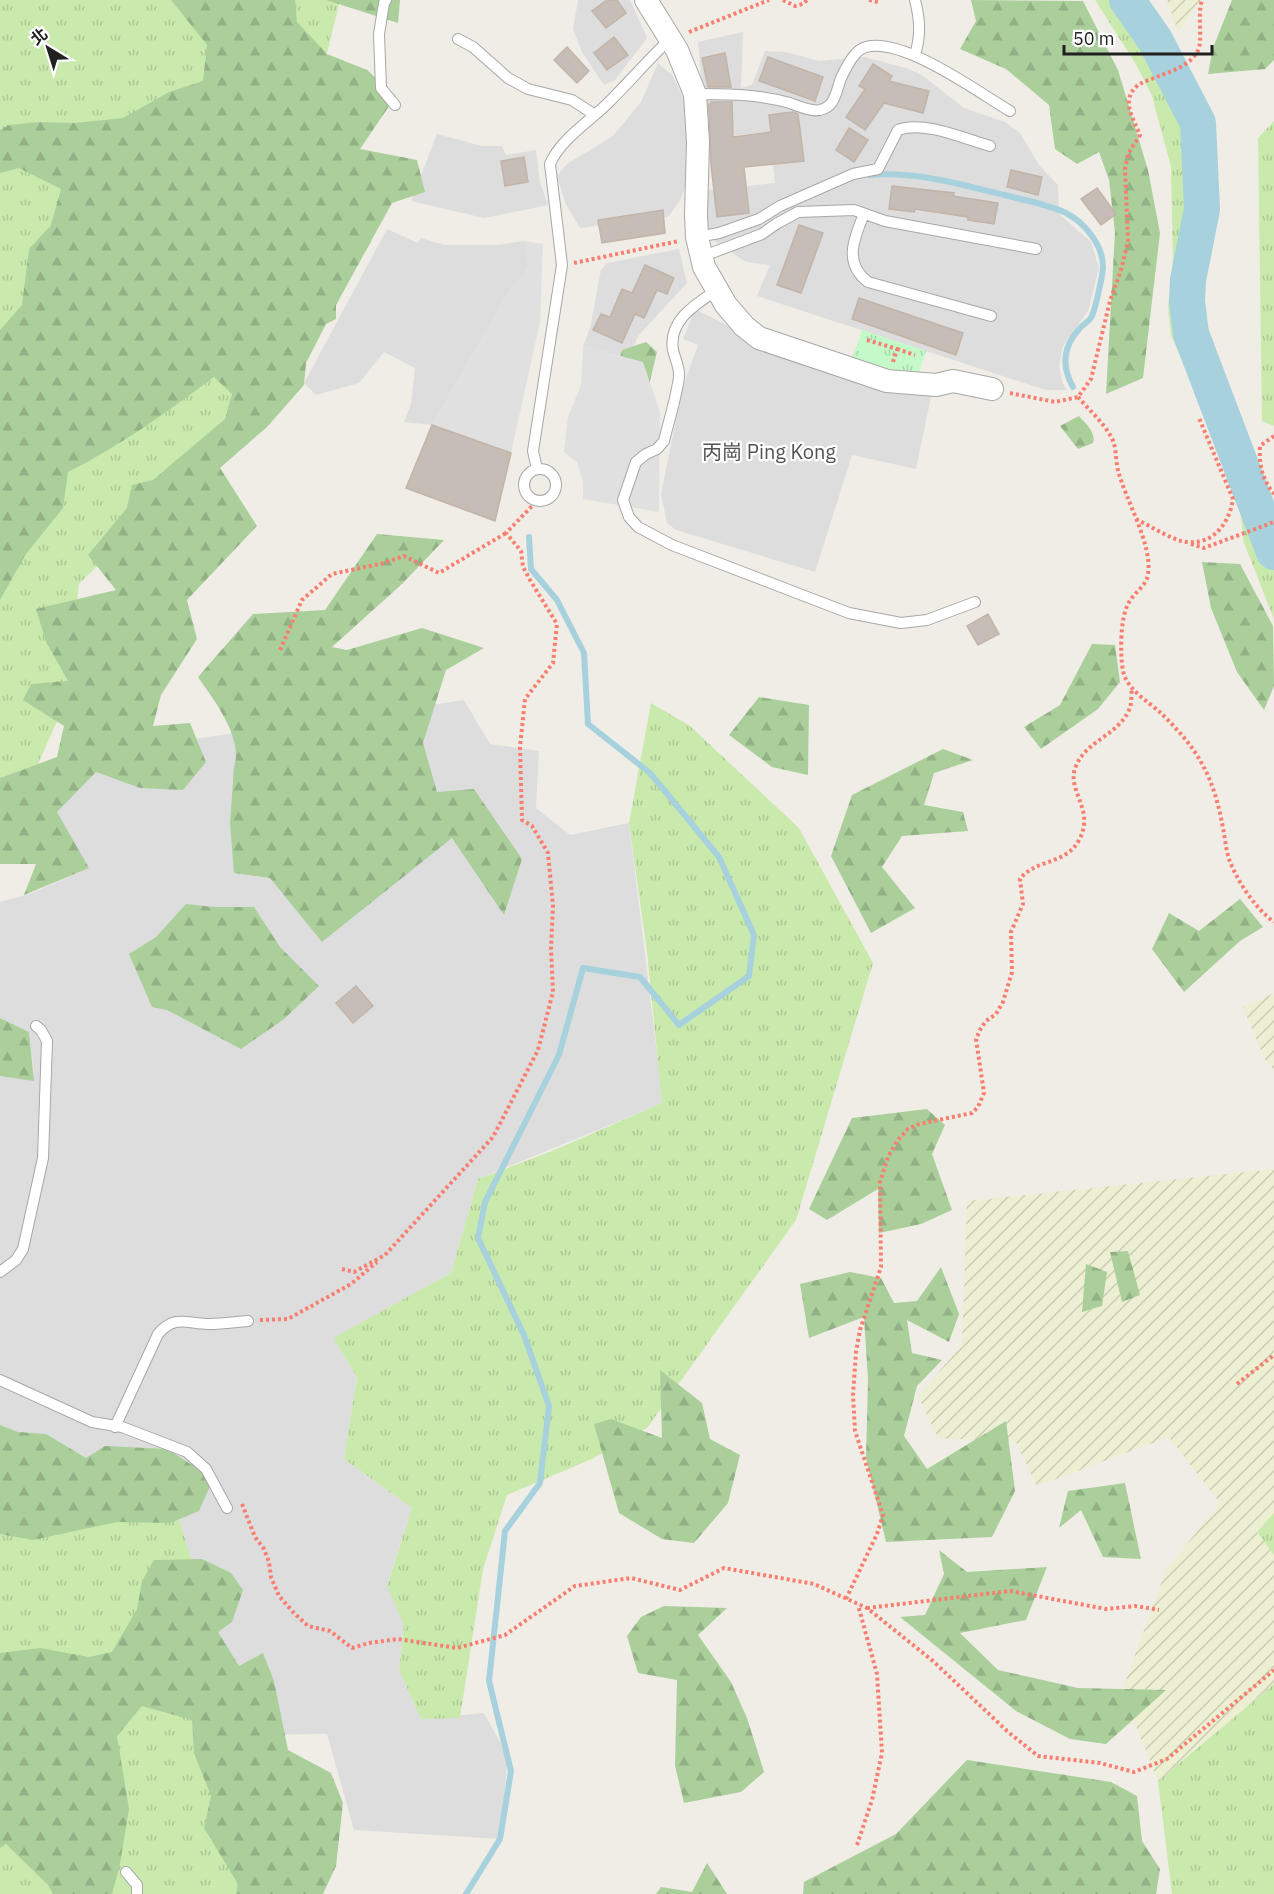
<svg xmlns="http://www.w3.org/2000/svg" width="1274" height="1894" viewBox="0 0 1274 1894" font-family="'IBM Plex Sans','Noto Sans TC',sans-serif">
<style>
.residential{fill:#dedddd}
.farmland{fill:url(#farmland-furrows)}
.grass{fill:url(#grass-tufts)}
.forest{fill:url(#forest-firs)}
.park{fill:url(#park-tufts)}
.parking{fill:#e0e0e0}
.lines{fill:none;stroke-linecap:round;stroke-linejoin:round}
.stream{stroke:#a7d1dd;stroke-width:6}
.river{stroke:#a7d1dd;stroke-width:36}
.building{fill:#c5bdb6;stroke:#c2b4a9;stroke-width:1.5}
.lane-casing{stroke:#a7a7a7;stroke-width:12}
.street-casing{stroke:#a7a7a7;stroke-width:24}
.path{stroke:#f97e6f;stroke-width:4;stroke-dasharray:3 3;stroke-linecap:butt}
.lane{stroke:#fff;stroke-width:10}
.street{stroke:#fff;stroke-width:22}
.labels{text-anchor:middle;stroke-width:4.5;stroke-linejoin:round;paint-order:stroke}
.quarter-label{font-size:20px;fill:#535353;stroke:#fff}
</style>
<defs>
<pattern id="farmland-furrows" width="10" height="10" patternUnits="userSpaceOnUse" patternTransform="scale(1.5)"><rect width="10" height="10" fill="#ecefd2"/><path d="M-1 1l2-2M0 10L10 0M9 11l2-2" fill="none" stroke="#cacdb4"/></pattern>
<pattern id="grass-tufts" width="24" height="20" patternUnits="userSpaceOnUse" patternTransform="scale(1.5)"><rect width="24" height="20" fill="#caeaad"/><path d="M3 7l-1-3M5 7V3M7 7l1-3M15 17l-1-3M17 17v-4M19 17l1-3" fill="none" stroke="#adc895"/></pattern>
<pattern id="forest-firs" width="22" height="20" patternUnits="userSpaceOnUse" patternTransform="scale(1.5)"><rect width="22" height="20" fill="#aacf9b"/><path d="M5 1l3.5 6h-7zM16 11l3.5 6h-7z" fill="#92b185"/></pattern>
<pattern id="park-tufts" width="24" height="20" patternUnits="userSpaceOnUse" patternTransform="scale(1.5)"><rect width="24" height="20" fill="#c4f9c9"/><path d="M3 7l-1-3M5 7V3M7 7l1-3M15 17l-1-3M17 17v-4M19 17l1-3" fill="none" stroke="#a8d5ac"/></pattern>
</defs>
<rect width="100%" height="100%" fill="#f0ede6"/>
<path class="residential" d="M578 0H630L647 38 615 80 604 85 582 52 573 29Z
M743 32 741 88 752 85 765 51 786 52 819 61 864 57 906 68 922 75 964 108 1005 122 1020 133 1039 165 1058 185 1059 214 1091 242 1099 268 1088 311 1063 346 1059 365 1062 382 1067 390H1046L757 296 770 265 746 262 713 240H709L707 190 775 183 769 132 707 138 698 42Z
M658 63 673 76 686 104 691 136 687 181 680 201 668 217 580 228 566 205 557 176 567 164 613 136 641 102Z
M437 134 482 146H502L506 155 536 150 540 183 548 205 484 218 411 201Z
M387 229 418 243 421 238 444 245H497L524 241 529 267 509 292 432 425 404 422 411 404 415 368 384 352 359 383 316 395 304 383Z
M679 249 687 283 639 335 628 358 583 346 590 328 601 270 607 263Z
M695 309 740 332 932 392 916 469 852 455 815 572 676 530 667 523 661 494 683 386 698 345 683 339Z
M464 700 490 744 539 751 536 808 570 835 629 823 663 1103 478 1179 451 1273 350 1329 357 1376 344 1459 412 1508 387 1585 404 1625 399 1670 421 1719 484 1713 508 1757 500 1839 354 1830 327 1734 244 1735 102 1464 0 1425V1074H34L29 1032 0 1018V902L32 893 89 868 52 818 103 752Z"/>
<path class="farmland" d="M1167 0H1201L1178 32Z
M1274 993V1070L1265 1060 1243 1007Z
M1274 1169V1513L1257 1532 1274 1555V1684L1158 1781 1122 1691 1166 1570 1220 1503 1169 1437 1037 1486 1016 1442 938 1438 918 1396 962 1345 967 1201Z"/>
<path class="grass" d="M0 0H340L235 428 79 584 66 701 38 764 0 778Z
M1095 0H1140L1154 17 1178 58 1204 117 1208 209 1200 255 1203 314 1244 427 1257 471 1274 515V619L1244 543 1239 500 1198 397 1171 335 1168 307 1173 265 1171 167 1152 96 1137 66Z
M1274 121V426L1262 421 1258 138Z
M651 703 690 726 799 828 873 963 796 1220 647 1428 592 1459 507 1495 483 1569 460 1718 421 1719 399 1670 404 1625 387 1586 412 1508 344 1459 357 1377 333 1338 451 1273 478 1179 552 1151 662 1103 647 952 629 823Z
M0 1425 102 1464 164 1469 286 1875 287 1894H0Z
M1274 1513V1555L1257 1532Z
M1274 1684V1894H1172L1158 1781Z"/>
<path class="forest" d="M171 0H295L297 22 327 54 367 70 396 96 360 149 417 160 425 192 392 203 336 305V319L326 324 306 363 304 385 267 427 220 468 257 526 187 600 197 639 161 695 153 726 190 723 206 762 183 790 140 788 96 772 57 812 89 868 24 895 36 864H0V778L57 757 64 726 23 700 31 684 68 681 46 642 36 609 116 590 88 555 127 508 132 485 153 480 225 419 232 394 214 377C167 412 120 446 68 472L63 508 26 554 0 600V330L22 305 29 249 51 225 61 189 19 168 0 173V130L9 125 39 122 75 123 123 118 169 92 203 81 207 45Z
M326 0H400L398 23Z
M971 0 1083 1 1118 70 1148 170 1160 233 1143 378 1106 394 1115 232 1109 180 1099 152 1077 164 1055 149 1049 105 1006 69 960 49 976 21Z
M1232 0H1274V60L1265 69 1208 74 1213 48Z
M646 342 657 352 644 406 618 366 622 350Z
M1079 416C1086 424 1096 432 1093 443L1078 449 1060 426Z
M377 534 444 540 402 584 332 647 347 650 422 628 484 648 446 670 423 743 437 792 474 789 522 859 504 915 452 838 322 942 270 878 234 873 230 824 234 767C244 738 213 699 198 677L253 614 325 610Z
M1202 562 1240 564 1273 626 1274 686 1264 710 1237 672 1211 608Z
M1092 644 1115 645 1120 682 1098 709 1041 749 1024 727 1060 705Z
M759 697 809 705 808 775 772 767 729 735Z
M943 749 973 760 934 773 924 805 963 812 968 831 902 836 882 867 915 908 871 933 831 856 852 795Z
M1240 899 1263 927 1240 941 1184 992 1152 949 1169 913 1199 931Z
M186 904 213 907H254L280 947 319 986 284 1019 241 1049 167 1010 152 1007 129 954 156 937Z
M0 1018 29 1032 34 1081 0 1076Z
M927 1109 945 1125 932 1154 952 1210 921 1224 879 1233 878 1189 827 1220 809 1209 852 1118Z
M1128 1251 1140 1295 1122 1302 1110 1252Z
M1086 1264 1107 1272 1102 1306 1082 1312Z
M941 1267 959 1314 949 1342 907 1320 912 1353 942 1360 917 1386 904 1436 927 1469 1006 1421 1015 1491 992 1537 886 1542 866 1458 868 1380 864 1317 809 1338 800 1284 850 1272 881 1278 894 1303 917 1301Z
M660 1370 702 1403 710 1439 740 1455 728 1503 694 1543 662 1539 619 1513 594 1424 611 1419 662 1438Z
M0 1425 18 1432 46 1434 86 1458 105 1446 167 1449 200 1470 211 1484 199 1511 170 1523 117 1522 33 1540 0 1534Z
M1125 1483 1141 1559 1103 1557 1081 1510 1059 1528 1068 1491Z
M939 1550 967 1572 1047 1567 1026 1620 960 1633 998 1670 1078 1688 1166 1690 1106 1744 1070 1739 1016 1711 900 1617 925 1615 944 1574Z
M202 1559 231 1573 243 1590 232 1622 218 1632 239 1666 263 1653 274 1681 288 1750 331 1773 343 1803 336 1866 323 1894H236L238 1884 204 1828 211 1796 194 1753 192 1720 142 1706 117 1736 129 1809 120 1864 112 1894H53L48 1885 6 1844 0 1848V1653L40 1648 89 1657 112 1652 137 1609 142 1581 154 1560Z
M664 1606 727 1608 698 1635 731 1682 747 1718 764 1772 741 1792 684 1803 675 1766 677 1680 638 1673 627 1636 641 1617Z
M967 1760 1111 1782 1137 1796 1142 1841 1160 1869 1156 1894H803L804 1882 896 1834Z
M707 1863 727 1894H656L661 1887 692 1892Z"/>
<path class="park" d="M862 330 926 351 917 378 852 359Z"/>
<path class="parking" d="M524 241 543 244 540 322 511 453 432 425 509 292 528 267Z
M583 346 643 362 660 412 659 512 583 499V482L577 462 564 452 568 417 581 385Z"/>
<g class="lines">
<path class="stream" d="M869 175C916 171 959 184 1004 195 1024 200 1047 204 1066 213 1085 223 1103 245 1103 267 1103 275 1095 309 1092 316 1090 321 1085 323 1082 326 1064 344 1060 364 1073 387
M466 1894 500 1839 511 1771 489 1681 505 1531 540 1483 549 1406 524 1335 478 1238 485 1202 559 1055 583 968 640 977 679 1025 749 976 754 935 719 857 650 773 588 724 584 653 557 600 531 569 529 537"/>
<path class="river" d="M1127 0 1155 40 1198 123 1202 209 1188 280 1187 301 1191 334 1274 552"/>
</g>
<path class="building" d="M607 0H617L626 13 606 28 592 11Z
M614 37 628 55 607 70 594 53Z
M567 47 589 71 577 83 554 60Z
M725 53 731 87H708L702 58Z
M768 57 823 77 815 101 759 81Z
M873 64 892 76 889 81 929 91 923 113 884 103 865 130 846 117 865 89 859 86Z
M711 102H732L733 137 771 132 769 115 793 112 798 114 804 161 744 167 749 213 717 217 711 165 709 104H712Z
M849 128 868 140 854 162 836 150Z
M524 157 528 182 505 186 501 161Z
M1011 170 1042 177 1038 195 1007 187Z
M892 186 954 193 953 196 998 203 994 224 968 220V217L915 209 914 212 889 209Z
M1097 188 1116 214 1101 225 1081 199Z
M663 210 665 233 602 243 598 220Z
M799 225 823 233 801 293 777 285Z
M645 265 674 278 667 294 657 290 644 318 635 314 622 343 593 330 601 314 610 317 622 289 632 293Z
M859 298 963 333 956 355 852 319Z
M432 425 511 453 495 521 406 488Z
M988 614 999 634 978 645 967 626Z
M356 986 373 1006 353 1023 336 1003Z"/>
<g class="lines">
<g class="lane-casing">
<path id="lane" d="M386 0 384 3 379 34 381 88 395 105
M915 0C920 20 921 35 915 55
M458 39 473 47 508 78 528 89 572 100 595 115
M695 94C727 94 758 94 790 103 798 106 812 112 820 110 838 106 836 86 843 74 848 64 855 50 866 47 903 37 978 92 1010 111
M864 214C854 238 843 263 868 282L991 316
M697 237 719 233 759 219 780 206 853 174 878 169 898 130C923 120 965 139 990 146
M701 257 762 234 776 224 798 212 854 210 885 221 1036 249
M717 290C696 304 668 320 673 350 675 359 680 368 679 377 676 399 669 420 664 441L657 449 646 454 636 462 623 500 629 517 638 527 672 545 849 613 901 623 927 620 975 602
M524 485a16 16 0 1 1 32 0a16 16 0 1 1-32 0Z
M537 469 533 451 562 265 550 164C561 138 592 120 611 100 631 80 649 59 670 39
M0 1272 16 1260 23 1249 43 1158 47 1041 41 1030 36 1026
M0 1380 92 1422 122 1427 187 1452 206 1469 227 1508
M115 1427 158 1334C175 1314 187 1324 210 1324 222 1324 235 1322 248 1321
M126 1872 137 1885V1894"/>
</g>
<g class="street-casing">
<path id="street" d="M646 0 677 50 695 94 698 142 696 215 697 237 704 267 726 305 744 326 759 338 887 381 936 385 953 381 992 389"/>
</g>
<path class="path" d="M783 0 795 6 803 4 807 0
M869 0 878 2V0
M689 32 769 0
M574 263 679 241
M867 340 897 349 893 362
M897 349 915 355
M1010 393 1055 402 1078 397 1091 379 1110 301 1122 267 1128 240 1125 169 1128 154 1140 135C1133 118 1120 100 1138 85 1157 74 1198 69 1200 42 1201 28 1198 13 1202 0
M1078 397C1088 409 1102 421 1110 435 1117 445 1115 458 1118 470 1125 499 1153 545 1148 574 1147 586 1133 593 1128 604 1120 620 1120 654 1123 671 1127 690 1149 702 1162 714 1177 729 1192 745 1202 764 1213 783 1219 806 1223 828 1225 838 1226 850 1229 859 1237 881 1255 908 1274 922
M1274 436 1260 446C1259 465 1262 479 1274 494
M1136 519C1150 526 1164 535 1178 540 1209 550 1229 526 1233 499L1199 418
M1191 544 1204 548 1274 522
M280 650 302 600 332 574 384 563 404 556 439 573 506 533
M342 1269 354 1272 385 1255 493 1137 538 1050 553 992 551 948 553 906 548 853 532 826 522 820 520 747 525 699 553 663 557 624 530 580 523 567 521 551 506 533 533 505
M260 1320 288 1319 351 1284 377 1262
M1237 1384 1274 1355
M242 1504 255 1537 264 1549 269 1562 271 1577 279 1596 293 1612 308 1626 330 1631 352 1648 369 1643 398 1639 457 1648 505 1635 575 1586 631 1578 680 1590 724 1568 814 1584 867 1608 933 1661 1007 1731 1038 1756 1100 1763 1134 1772 1167 1759 1274 1670
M846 1599 877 1534 883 1515 855 1431 853 1395 856 1352 860 1330 881 1267 880 1182 888 1157 897 1141 908 1129 919 1124 972 1113 978 1107 984 1093 976 1039 981 1028 986 1021 996 1014 1003 1002 1012 972 1011 932 1023 904 1020 879C1035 859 1066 865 1079 840 1096 809 1065 790 1076 766 1086 741 1118 735 1129 710 1132 704 1131 695 1132 688
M867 1608 1010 1591 1106 1609 1135 1606 1159 1610
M857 1845 872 1800 882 1753 877 1674 858 1605"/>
<use href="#lane" class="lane"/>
<use href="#street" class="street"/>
</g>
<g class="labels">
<g class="quarter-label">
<text x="769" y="459">丙崗 Ping Kong</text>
</g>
</g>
<g transform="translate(48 48) rotate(322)" stroke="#ffffff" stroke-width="4.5" paint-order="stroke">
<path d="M0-4.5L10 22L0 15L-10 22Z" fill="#202020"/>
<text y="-9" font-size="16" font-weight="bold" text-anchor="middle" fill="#202020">北</text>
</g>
<path d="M1064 45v9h148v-9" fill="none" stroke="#202020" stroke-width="3"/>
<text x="1073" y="45" font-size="18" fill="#202020" stroke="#ffffff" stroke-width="4.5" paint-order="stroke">50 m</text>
</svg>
